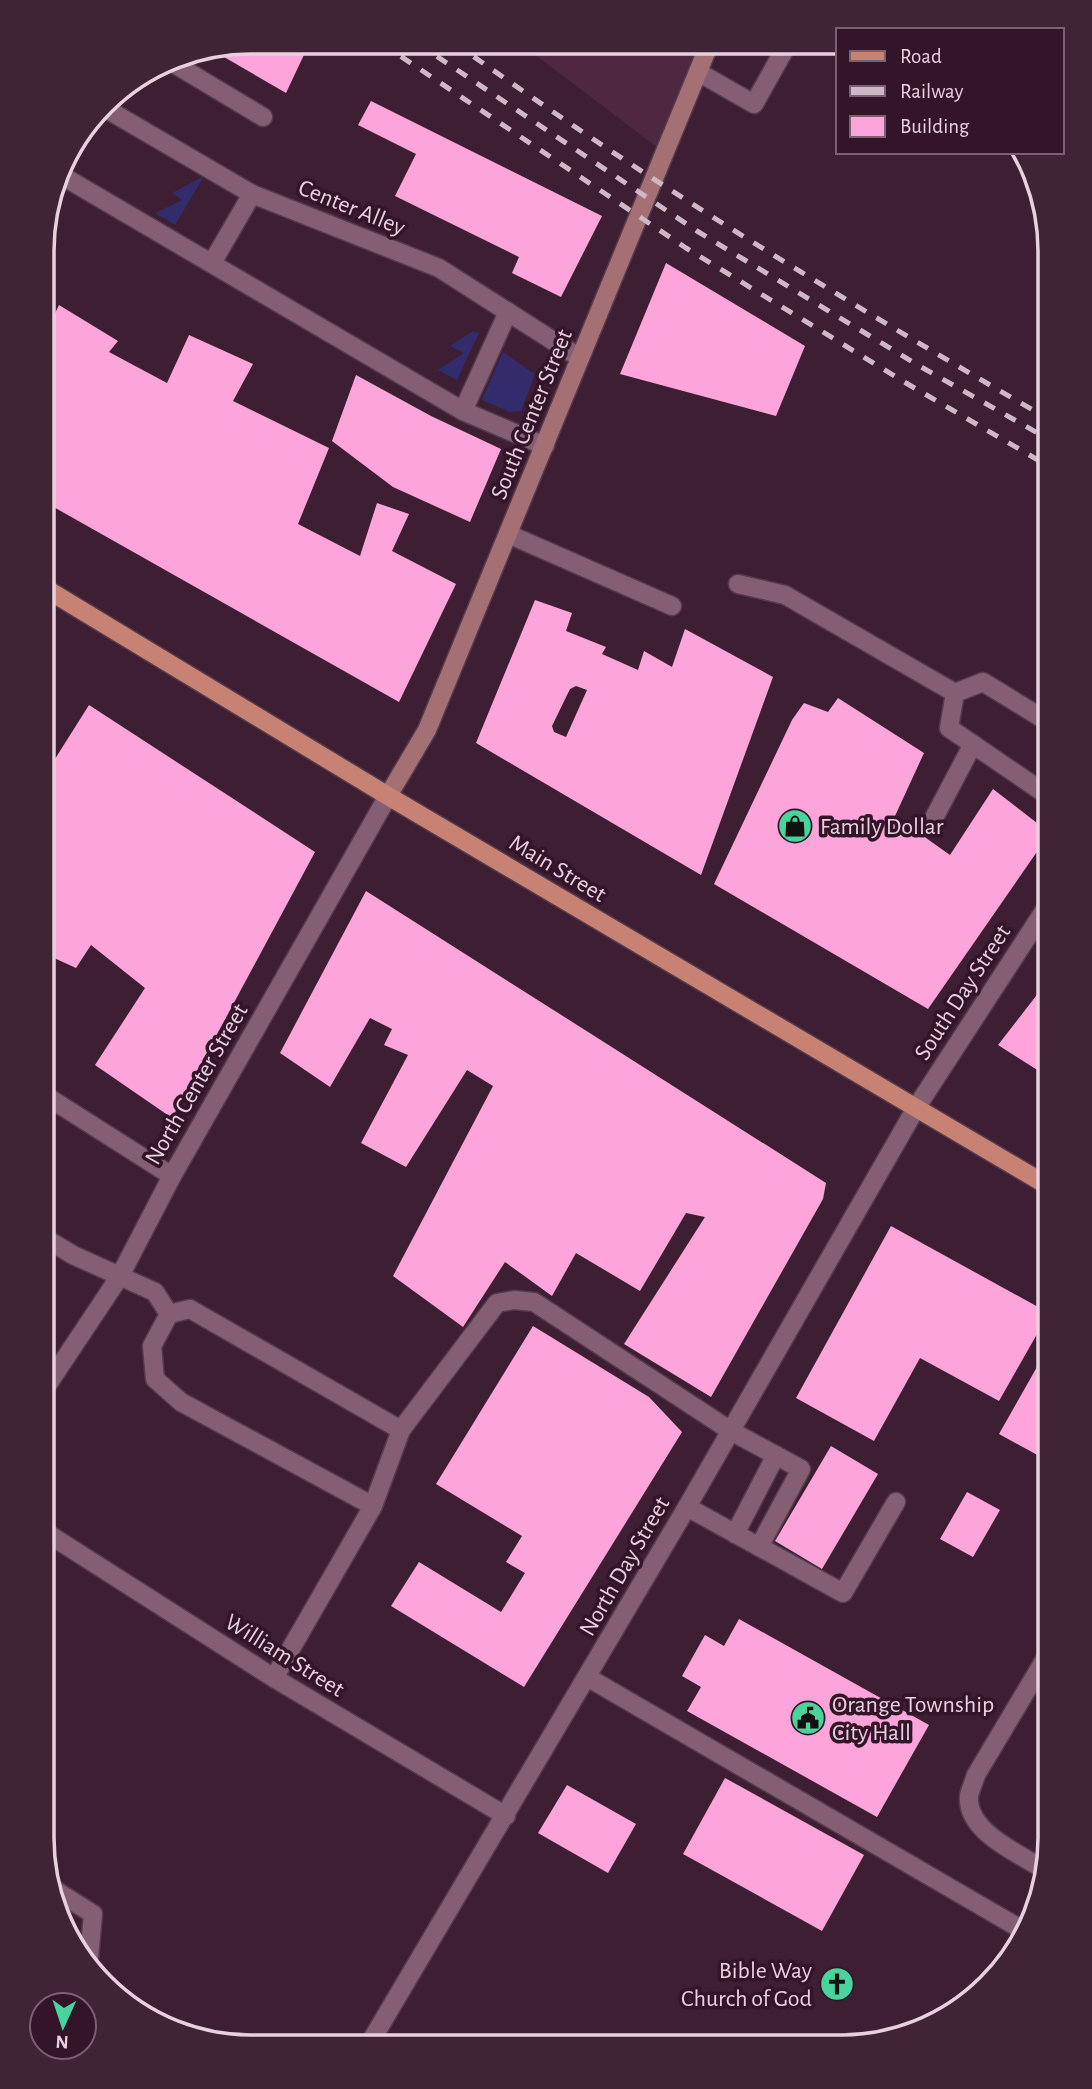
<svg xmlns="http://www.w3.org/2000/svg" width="1092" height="2089" viewBox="0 0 1092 2089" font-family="'Alegreya Sans',sans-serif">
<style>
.built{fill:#4d2840}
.green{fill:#322c6c}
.building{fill:#fda5da;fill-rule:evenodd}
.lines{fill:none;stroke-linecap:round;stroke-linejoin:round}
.service-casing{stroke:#563b4c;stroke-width:21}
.minor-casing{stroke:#563b4c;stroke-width:21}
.secondary-casing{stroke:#563b4c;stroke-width:21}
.primary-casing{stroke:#563b4c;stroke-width:21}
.service{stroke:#845f74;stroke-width:18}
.minor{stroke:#845f74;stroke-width:18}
.secondary{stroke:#a57074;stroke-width:18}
.primary{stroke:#c78274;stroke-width:18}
.rail{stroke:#cfb8c5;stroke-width:5;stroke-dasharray:12 12;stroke-linecap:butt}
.labels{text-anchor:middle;stroke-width:7;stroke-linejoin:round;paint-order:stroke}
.street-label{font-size:24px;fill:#e7d1dd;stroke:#331428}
.poi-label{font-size:24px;fill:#e7d1dd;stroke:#331428;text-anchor:start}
.rim{fill:none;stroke:#e7d1dd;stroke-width:3.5}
</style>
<rect width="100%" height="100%" fill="#3e1e32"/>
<path class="built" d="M521 44 709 45 666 154Z"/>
<path class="green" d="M204 176 175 225 155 213 182 200 172 193Z
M473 331 479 333 457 380 438 370 464 353 450 346Z
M503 352 535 374 521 411 510 412 482 400Z"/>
<path class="building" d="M251 42H310L286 93 212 50Z
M371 101 602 216 561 297 512 273 519 257 395 196 416 154 358 125Z
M666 263 805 346 776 416 620 374Z
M59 305 118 341 109 352 167 383 189 335 253 364 233 401 329 448 298 524 360 556 377 503 409 514 392 551 456 584 399 702 43 501 44 336Z
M356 375 431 416 501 449 470 522 393 487 332 441Z
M535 600 572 613 566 631 606 647 602 654 638 670 644 651 672 667 685 629 773 677 701 875 476 743ZM576 686 587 690 566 737 554 732 552 726 570 689Z
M838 698 924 753 895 816 950 855 993 789 1050 833 928 1009 714 884 792 720 804 703 828 712Z
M89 705 315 852 172 1118 95 1065 145 988 91 945 76 968 43 953V778Z
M366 891 826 1183 823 1199 711 1397 624 1344 705 1217 686 1213 640 1291 576 1253 552 1296 505 1262 463 1327 393 1276 493 1086 467 1070 406 1167 361 1143 408 1055 384 1045 392 1029 370 1018 330 1087 280 1053Z
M1050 978V1078L998 1045Z
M891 1226 1049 1313 999 1401 920 1358 874 1441 796 1398Z
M533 1326 649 1397 682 1432 524 1687 391 1606 419 1562 501 1612 525 1573 506 1562 522 1536 436 1484Z
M1050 1344V1462L999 1434Z
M831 1446 878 1474 822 1569 775 1541Z
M967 1492 1000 1510 973 1557 940 1539Z
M739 1619 929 1725 877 1817 687 1711 701 1687 682 1676 705 1635 724 1646Z
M725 1778 864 1855 822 1931 683 1854Z
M567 1785 636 1824 608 1873 538 1833Z"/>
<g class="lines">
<g class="service-casing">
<path id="service" d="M168 60 263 117
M698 72 754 104 787 45
M59 174 463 411 545 446
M212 263 252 194
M463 411 508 312
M508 534 672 606
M738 584 785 595 955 693
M1050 797 949 728 955 693 983 682 1050 723
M935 816 973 744
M43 1094 172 1176
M43 1237 73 1255 155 1292 169 1314
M373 1506 181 1402 155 1379 152 1346 169 1314 190 1309 401 1430
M687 1507 843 1593 896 1502
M735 1534 776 1455
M587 1677 1026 1932
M274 1678 373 1506 401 1430 497 1303 514 1300 534 1302 731 1431 801 1469 759 1547
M1045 1870C1020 1854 966 1832 969 1796 970 1790 974 1782 976 1775L1050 1651
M50 1887 93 1914 89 1958"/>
</g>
<g class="minor-casing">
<path id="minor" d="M103 107 252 194 439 268 580 358
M42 1393 120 1276 172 1176 388 796
M42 1530 274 1678 506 1816
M368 2046 687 1507 916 1108 1050 902"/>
</g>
<g class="secondary-casing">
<path id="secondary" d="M388 796 427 730 709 45"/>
</g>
<g class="primary-casing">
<path id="primary" d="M43 587 388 796 1050 1187"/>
</g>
<use href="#service" class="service"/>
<use href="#minor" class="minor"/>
<use href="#secondary" class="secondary"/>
<use href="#primary" class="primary"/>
<path class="rail" d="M381 43 686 248 906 383 1050 467
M417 43 697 231 916 364 1050 440
M454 43C506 79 558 116 611 151 754 246 902 334 1050 420"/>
</g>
<defs>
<g id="shop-disc" transform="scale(1.75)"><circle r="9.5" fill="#48d49d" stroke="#331428"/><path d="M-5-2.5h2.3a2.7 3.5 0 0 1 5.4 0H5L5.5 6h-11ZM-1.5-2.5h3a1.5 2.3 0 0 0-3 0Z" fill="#111"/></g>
<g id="civic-disc" transform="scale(1.75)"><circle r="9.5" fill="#48d49d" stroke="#331428"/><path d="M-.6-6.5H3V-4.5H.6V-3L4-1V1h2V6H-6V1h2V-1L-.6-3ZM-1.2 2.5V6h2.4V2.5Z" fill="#111"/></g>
<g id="church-disc" transform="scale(1.75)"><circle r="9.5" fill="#48d49d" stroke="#331428"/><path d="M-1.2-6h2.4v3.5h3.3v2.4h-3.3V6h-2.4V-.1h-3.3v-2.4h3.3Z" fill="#111"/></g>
</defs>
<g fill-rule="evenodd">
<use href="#shop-disc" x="795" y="826"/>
<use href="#civic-disc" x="808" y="1718"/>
<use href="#church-disc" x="837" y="1984"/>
</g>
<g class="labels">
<g class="street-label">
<text transform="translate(352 207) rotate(22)" y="8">Center Alley</text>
<text transform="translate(531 414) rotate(-68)" y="8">South Center Street</text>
<text transform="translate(558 868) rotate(31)" y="8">Main Street</text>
<text transform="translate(962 992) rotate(-57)" y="8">South Day Street</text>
<text transform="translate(196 1084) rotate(-60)" y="8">North Center Street</text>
<text transform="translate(624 1566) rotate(-60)" y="8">North Day Street</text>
<text transform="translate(285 1655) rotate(32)" y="8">William Street</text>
</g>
<g class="poi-label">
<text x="820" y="834">Family Dollar</text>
<text x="832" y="1712">Orange Township<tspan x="832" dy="28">City Hall</tspan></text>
<text x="812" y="1978" text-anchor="end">Bible Way<tspan x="812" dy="28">Church of God</tspan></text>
</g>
</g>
<path d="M0 0H1092V2089H0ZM251 54H841A197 197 0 0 1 1038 251V1838A197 197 0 0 1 841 2035H251A197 197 0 0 1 54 1838V251A197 197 0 0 1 251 54Z" fill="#412336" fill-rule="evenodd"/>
<path class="rim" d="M251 54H841A197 197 0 0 1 1038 251V1838A197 197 0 0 1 841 2035H251A197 197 0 0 1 54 1838V251A197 197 0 0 1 251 54Z"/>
<rect x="836" y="28" width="228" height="126" fill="#331428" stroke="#7b6070" stroke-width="2"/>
<rect x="850" y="51" width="35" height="10" fill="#c78274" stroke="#7b6070" stroke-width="2"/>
<text x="900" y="63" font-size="21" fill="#e7d1dd">Road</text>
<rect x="850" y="86" width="35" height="10" fill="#cfb8c5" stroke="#7b6070" stroke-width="2"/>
<text x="900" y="98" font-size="21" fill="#e7d1dd">Railway</text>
<rect x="850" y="116" width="35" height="21" fill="#fda5da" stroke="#7b6070" stroke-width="2"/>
<text x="900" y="133" font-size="21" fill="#e7d1dd">Building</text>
<g transform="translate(63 2026) rotate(183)"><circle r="33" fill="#331428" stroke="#7b6070" stroke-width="2"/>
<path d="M0-5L12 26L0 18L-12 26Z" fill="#48d49d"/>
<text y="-10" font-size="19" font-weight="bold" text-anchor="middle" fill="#e7d1dd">N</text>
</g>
</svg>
